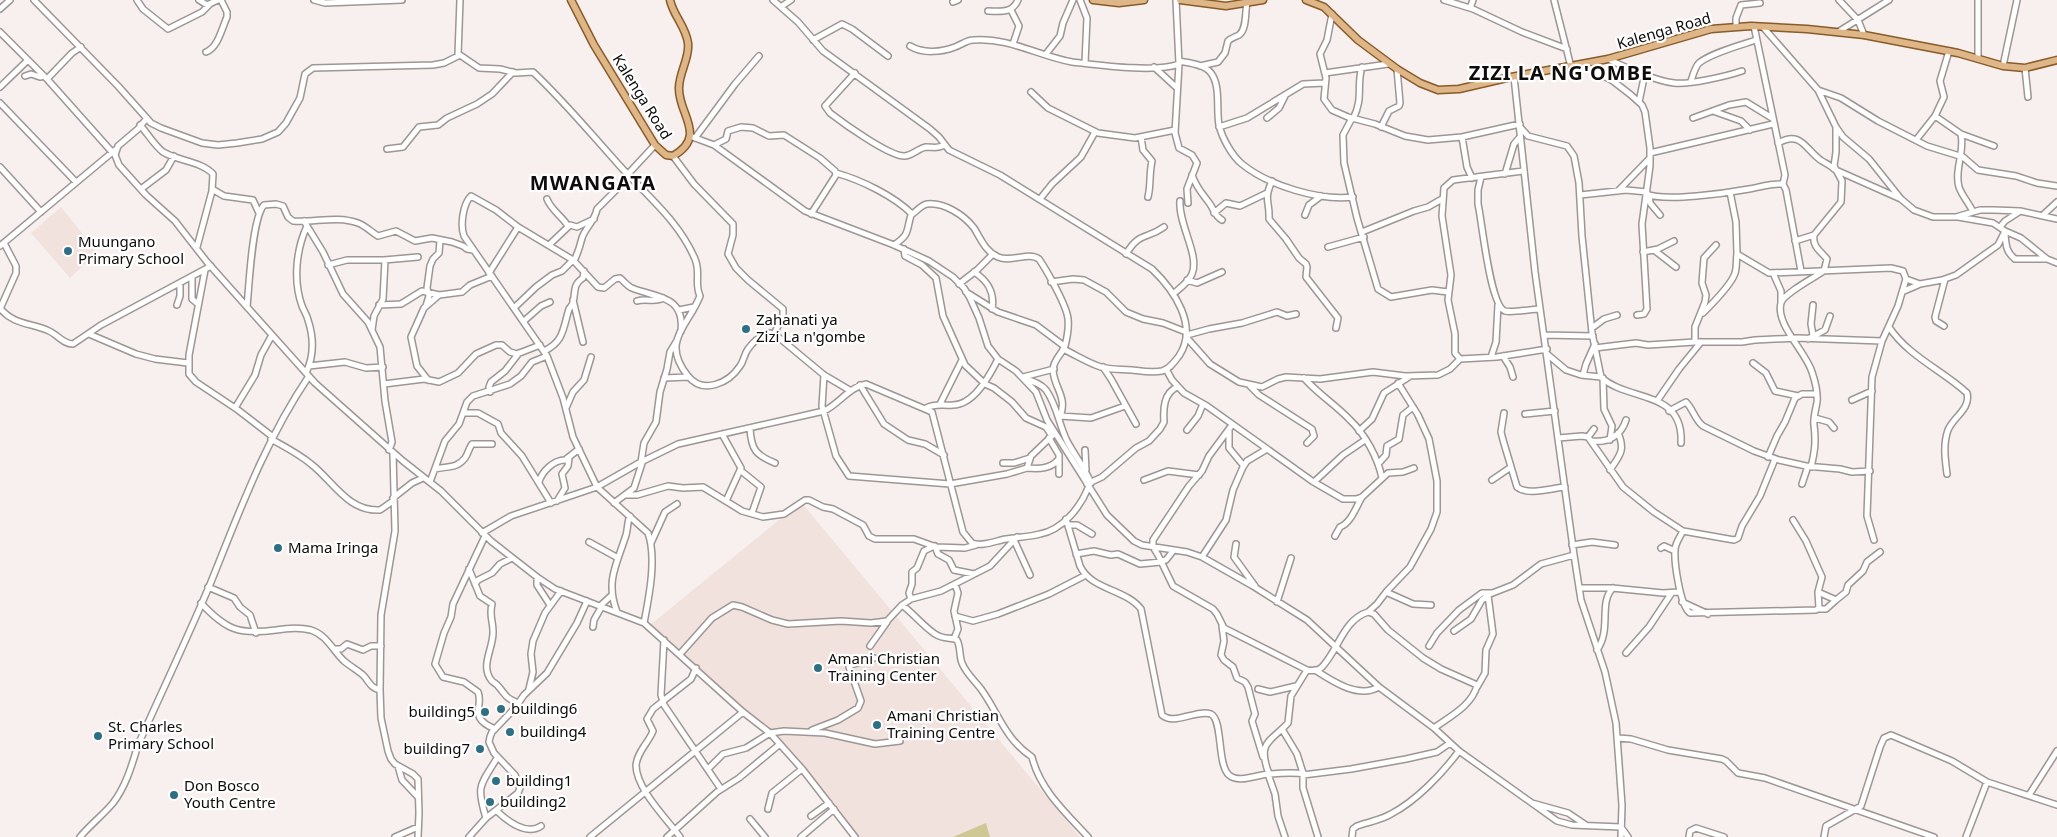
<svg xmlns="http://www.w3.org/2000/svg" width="2057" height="837" viewBox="0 0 2057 837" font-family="'Noto Sans',sans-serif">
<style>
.built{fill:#f1e2de}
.grass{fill:#cfc794}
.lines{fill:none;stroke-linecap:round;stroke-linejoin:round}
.minor-casing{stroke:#9d9694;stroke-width:8}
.major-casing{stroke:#885b29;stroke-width:9}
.minor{stroke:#fff;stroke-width:5}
.major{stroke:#dfb688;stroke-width:6}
.poi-dot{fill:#2f6f83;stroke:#fff;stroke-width:2}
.labels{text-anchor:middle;stroke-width:4.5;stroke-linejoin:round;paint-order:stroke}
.street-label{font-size:15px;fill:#0e0c0b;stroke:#fff}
.poi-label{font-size:15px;fill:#0e0c0b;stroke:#fff;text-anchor:start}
.district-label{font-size:20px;font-weight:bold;letter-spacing:1px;fill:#0e0c0b;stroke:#fff}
</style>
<rect width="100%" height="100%" fill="#f8f0ee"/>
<path class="built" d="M61 207 97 252 70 278 31 233Z
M801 502 1080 837H855L770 733 743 712 650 625Z"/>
<path class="grass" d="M986 823 990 837H953Z"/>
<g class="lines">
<g class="minor-casing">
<path id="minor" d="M34 0 118 86 151 123 161 128 202 143 218 145 237 143 262 139 278 132 286 123 300 98 305 74 313 68 433 65 444 63 460 55 479 68 500 69 516 73 533 72C564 101 591 134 619 165 646 195 679 221 695 259 701 273 694 283 700 296 688 327 660 341 688 376 703 395 729 383 740 366 744 361 744 354 748 349 753 342 761 335 770 333L777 336 824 375 851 391
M137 0 143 9 168 29 202 12 210 4
M199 0 207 5 218 0
M314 0 325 3 402 0
M773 0 798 22 823 51 930 129 939 137 949 150 1000 175 1152 269C1174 290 1199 326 1179 356 1174 362 1170 369 1162 371 1152 373 1141 371 1132 370 1121 369 1111 370 1101 367 1088 363 1076 355 1063 349
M1080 0 1087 18 1085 63
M1176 0 1179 64 1175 133 1179 148 1192 155 1197 163 1187 189 1188 203
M1444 0 1473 9 1522 32 1567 49
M1554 0 1571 67
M1839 0 1858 20 1864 35
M953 2 958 0
M782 6 791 0
M1470 8 1473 0
M0 9 10 0
M1011 10 1019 26 1013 44
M988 11C1000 11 1012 14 1018 0
M1332 14 1327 40 1320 54 1326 78 1324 99 1332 110 1348 117 1375 124 1405 136 1428 140 1462 137 1520 124
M1754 26 1785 175 1783 184
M1736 27V18L1741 5 1760 3
M1763 27 1818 90 1836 127 1843 137 1869 159 1901 199 1914 210 1933 217H1956L1980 210H1994L2020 211 2057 219
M0 32 47 79 112 152
M1838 32 1889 0
M813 40 842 24 852 29 888 56
M910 46C923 54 942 52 955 47 961 45 967 40 973 40 1008 37 1039 56 1072 62 1099 65 1155 73 1179 64
M206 52C218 48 222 28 227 17V12L221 0
M1046 54 1060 36 1063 23 1073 0
M458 55 460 0
M1978 58V0
M1608 59C1624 67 1656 81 1674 83 1689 85 1727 76 1742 71
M1179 61C1189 63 1204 64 1211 73 1221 86 1216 110 1219 125 1222 138 1232 156 1242 164 1269 186 1320 201 1353 197
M1581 64 1613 81 1631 95 1642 105 1645 112 1650 148V166L1642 224 1647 309 1644 314 1637 315
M1200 66 1218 62 1225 53 1228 41C1231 38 1235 37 1239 35 1247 29 1245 12 1247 2
M2003 66 2017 0
M1154 67 1177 88
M2025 68 2028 97
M855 73 825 106 830 113C843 123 890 157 905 156 913 155 919 148 926 147 935 147 937 149 945 145
M1325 73 1388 64
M25 76 31 74 40 77 44 76
M1514 77 1535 272 1574 555 1581 600 1605 672 1616 723 1622 805 1621 837
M47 79 72 53 81 47
M1691 81C1693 75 1695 67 1699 63 1711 53 1741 45 1756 40
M0 87 28 60
M1818 90 1841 98 1878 121 1927 146 1963 157 1978 170 2016 176 2037 183 2057 186
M1031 92 1048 108 1098 133 1135 138 1175 130
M1639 102 1645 73
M0 103 76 182
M1713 111 1741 121 1750 130
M1935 116 1961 134C1965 152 1954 170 1959 187 1962 196 1969 203 1973 212
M147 118 138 129 118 146 115 155 119 165 146 195 175 221 207 262 315 383 403 461 441 491 491 541 537 577 555 589 644 623 743 712 770 733 803 770 855 837
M1267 118 1279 108 1285 96
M1352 118 1343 135 1344 163 1357 218 1378 289 1391 297 1432 290 1448 292
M1693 118 1729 105 1746 102 1772 118
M1353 119C1364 97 1356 86 1362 67
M140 125C148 134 154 145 163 152 178 161 201 161 213 174L212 191 197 247
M1219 127 1247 118 1303 84 1325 83
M1381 127 1389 111 1399 106 1400 103 1397 69
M1520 127 1528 136 1567 146 1574 156 1579 183 1582 236 1592 333 1601 377C1627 402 1684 389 1681 443
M1961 134 1994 146
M690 136 714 145 805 211 894 245 929 261 953 277 964 288 970 298 979 318 988 346 998 359 1016 371 1036 392 1047 420 1107 515 1134 541 1142 545 1187 552 1202 557 1253 586 1307 620 1379 687 1434 728 1459 751 1557 821 1572 825 1621 827 1628 837
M1141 137 1143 150 1152 161C1149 174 1151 185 1148 197
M1462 137 1467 167 1472 178
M695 138 735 84 759 56
M1916 140 1935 116 1944 97 1940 81 1949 51
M1778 143C1799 131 1804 146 1818 158 1822 162 1829 164 1834 169
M714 145 726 139 728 131 741 127 753 128 769 136 784 135 820 158 835 171 836 175 811 214
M387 149 403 147 419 127 438 125 447 118 477 104 492 94 513 72
M1650 153 1773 124
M673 156 694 184 733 224V235L728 254 736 268 748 280 783 309V316L774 334
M0 167 41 212
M1523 171 1453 180 1444 188 1442 216 1451 275 1448 300 1455 334V353L1460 359 1497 357 1547 349
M1838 171 1901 199
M836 173C861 180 894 196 912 214
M628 174 655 145
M1505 174 1514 144 1520 137
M1192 175C1197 189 1202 193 1210 204 1214 210 1215 216 1222 220
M1481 177 1478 190V204C1482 221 1490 306 1505 311 1512 313 1532 309 1540 309
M1272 181C1263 201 1270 200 1269 219L1286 239 1299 258 1306 264 1307 267 1306 277 1338 318 1336 328
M141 189 166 170 174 156
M212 189 224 196 253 200 259 213
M1618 191 1650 158
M1730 192 1736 222 1737 254 1769 273 1891 268 1903 271 1906 279 1920 284 1942 280 1956 275 1998 245 2005 231
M1646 194C1666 202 1727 193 1749 189 1760 187 1772 183 1783 184L1786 190 1801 271
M1580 195 1626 190 1647 192
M1649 195 1650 203 1660 215
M547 199C551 210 562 216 568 226
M1040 199 1052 184 1081 157 1095 132
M1214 213 1226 203 1240 206 1267 193
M1305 215 1309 205 1321 196
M2043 215 2057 202
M1958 217 1993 223 2005 231 2021 238 2047 259 2057 263
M304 221 323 252 343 294 368 322 380 347 385 401 392 442 389 450
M2000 227 2005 221 2019 212
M1362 232 1414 211 1428 207 1442 199
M2005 234C2006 245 2006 252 2015 259H2046
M1795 241 1814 235
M549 245 570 225 577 227 594 219
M894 245C910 234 906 232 911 215 916 212 921 205 927 204 944 202 964 215 974 228 981 239 985 251 998 257 1012 263 1028 251 1039 259 1047 271 1067 306 1068 319 1069 327 1067 338 1065 346 1062 354 1053 360 1053 370 1054 389 1069 397 1059 419
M0 246 115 150
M1328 247 1364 237
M904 249 905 256 922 265 936 278 943 316 965 365 985 384 994 388 1012 402 1026 418 1046 427 1052 436
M1654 250 1676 267
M1643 252 1658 249 1674 241
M1126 254C1140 231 1146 240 1164 227
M574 261C578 253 580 246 582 238 585 228 595 221 597 209L630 176
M328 265 347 260H384L418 257
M205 270 189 355V374L196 382 238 410 273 437
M974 272C988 281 995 292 992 309
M489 273 518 227
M1773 273 1781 291V302
M192 277V299L198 304
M1187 280 1197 283 1222 272
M1051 282 1073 279 1084 280 1106 292 1126 312 1143 319 1163 323 1186 332
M959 284 977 270 993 254
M1904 291 1918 285
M966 292 998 312 1036 325 1064 346
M1173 294C1180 288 1189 282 1192 274 1200 255 1178 224 1180 201
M573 300 583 342
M637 301C646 298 656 303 663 298
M177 305 180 296V283
M379 305 401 304 422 291 439 295
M426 306 429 296 427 288 430 266 433 259 439 253 440 240
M247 307C249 287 252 218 264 205L276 204 283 206 288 217 293 221C315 223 336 215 358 223 366 226 371 232 378 236L396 231 415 241 432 238 452 242 463 246 467 249 473 250
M515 307 536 287 552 275 562 271 573 260
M0 308C13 325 32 323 49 331 58 335 63 344 73 344L101 325 211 266
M0 309 16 273V266L4 243
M679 310 694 307
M1703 313C1712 304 1732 284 1735 273 1737 267 1736 260 1737 254
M524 321 541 306 550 302
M1944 326 1936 321 1935 317 1945 279
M1889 327C1908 356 1942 370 1967 393 1971 409 1953 417 1948 430 1943 444 1945 459 1947 474
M1592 328 1604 319 1617 315
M372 330 374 316 383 299 385 260
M89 334 136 354 155 359 188 363
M1187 335 1209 329 1242 323 1277 312 1287 316 1296 314
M1544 335 1593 336
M1813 335 1811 324 1813 305
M1187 338 1210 364 1239 382 1262 387 1278 379 1286 377 1320 379 1373 372 1405 376 1438 375 1450 369 1460 359
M1808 339 1825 330 1830 316
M1695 342V327L1705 302 1706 295 1702 283 1704 258 1716 245
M1595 348 1636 343 1648 345 1695 342H1742L1755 340 1798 338 1882 341
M544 351C564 342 563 328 569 309 570 307 573 305 573 302 576 292 572 285 583 278L584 271
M1547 354 1566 370 1581 375 1601 377
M1503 356 1510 367 1513 377
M1491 357 1496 342 1498 305
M1753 363 1766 373 1775 391 1798 396
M309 366 345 362 366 368 383 367
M1103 367 1111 379 1136 424
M1166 369 1172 380 1184 393 1207 406 1312 481 1343 499H1356L1362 497 1388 473 1403 472 1414 468
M306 373C314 356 314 338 308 320 307 315 304 311 302 306 293 281 296 250 307 226
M824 375 822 406 836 456 849 476 950 484 1007 474 1027 468 1031 456 1055 433
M1583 375 1586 364 1595 344
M1023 377 1054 369
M664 378 688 377
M1304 378C1318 394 1336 405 1350 420 1365 434 1378 458 1382 478
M1603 378 1604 409 1612 426 1610 440
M1025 379C1033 381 1041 384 1046 390 1057 405 1059 425 1067 441 1075 456 1085 468 1091 483
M428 380 417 366 411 337 424 308 439 295 462 292 470 285 492 276
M384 384 424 379 439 382 458 373 476 354 496 345H502L510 352 517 354 540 345
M860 385 884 424 908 440 925 444 944 455
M1250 386 1259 395 1312 429 1314 436 1307 443
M490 392 489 387 491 382 505 371 519 353
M1852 400 1872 391
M1657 401 1679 369 1701 342
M940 404 962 360
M235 408 255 375 261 355 272 335
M566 408 573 392 584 380 591 357
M926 408C936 403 943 406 953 405 974 405 990 375 998 359
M1669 411 1686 402C1693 409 1695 420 1703 426L1754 451 1779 460 1806 466 1840 469 1852 472 1870 471
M463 413H478L498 424 501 433 522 456 551 503
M1504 413 1501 432 1503 440 1517 487C1528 496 1552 488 1565 487
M1525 414 1555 411
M1060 416 1091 418 1125 406
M1815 418 1829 422 1834 428
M1232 425 1209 456 1202 471 1189 486 1153 540V547L1158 555 1173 586 1213 609 1217 614 1224 628 1307 670C1312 671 1318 671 1322 667 1339 649 1343 620 1368 612L1374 614 1388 630 1423 658 1441 669 1477 685C1473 705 1449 717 1434 728
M750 428C751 450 756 455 775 463
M1229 429V448L1243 465
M1187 430 1198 416 1203 404
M1359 431 1372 419 1384 393 1409 377
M722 434 741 468 726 501
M1588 437 1594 429
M1049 438 1059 455V474
M1558 438 1582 436 1588 437 1623 487 1654 512 1683 531 1734 540 1738 538 1742 526 1760 496 1775 459
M271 439C285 447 299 454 311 464 333 481 348 512 380 510L393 501
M1592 441C1608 443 1621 436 1626 420
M1085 450 1086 470
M393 453 395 531 381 615 380 690 381 718 388 751 391 759 395 764 413 774 418 779 419 813 418 837
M1768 457 1777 436 1785 422 1795 398 1802 394H1817
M641 462 644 443 656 422 660 392 667 369 670 352 676 342
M1003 463H1014L1030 458
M1378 464 1386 455 1387 446 1399 439 1403 415 1413 407
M1811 467C1815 451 1816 441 1814 425 1813 418 1816 409 1817 402 1818 393 1815 381 1812 372 1806 352 1775 324 1781 303 1783 294 1815 277 1824 271L1827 259C1821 251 1812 247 1814 235L1841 202 1842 181 1834 166 1836 152V127
M1027 468C1039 469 1050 469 1058 460
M435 469C446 466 457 469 465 458 468 454 469 448 472 444H492
M740 470 761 487 752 513
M1610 470C1619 456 1626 451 1618 433
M1144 480 1168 471 1199 475
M1492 480 1511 467
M430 482 445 441 459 424 467 402 473 396 510 384 521 376 532 362 547 356
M539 482C542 471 554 460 565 460L579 449
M1314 482 1343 455 1365 440
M1087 484 1102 477 1136 448 1149 441 1160 429 1164 422C1163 408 1164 393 1177 387
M1802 484 1808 466
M626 495H637L668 486 683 488 703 487 742 511 763 517 784 514 805 500H809L823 507 833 509 863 525 869 536 875 539H914L936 547 965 548 976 545
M393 498 412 483 423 478
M557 501 565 488 562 474 568 466 569 458
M614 503 634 488 643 460
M1066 519 1080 566C1091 590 1126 589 1141 609L1162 715C1174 726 1196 709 1211 714 1223 720 1217 765 1229 775 1239 784 1258 774 1270 774 1281 773 1294 772 1305 774
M1793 520 1806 541 1822 577 1818 592 1836 600 1846 592 1848 585 1863 571 1867 562 1880 552
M1068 525H1077L1092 534
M1683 531C1680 537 1676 542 1675 549 1674 562 1680 606 1690 613L1816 610 1819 608 1818 592
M482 533 511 516 597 487 639 463 678 444 824 411C839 404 849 387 866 384L932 412 963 532 972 543C982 547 995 541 1006 539 1017 537 1029 537 1040 534 1062 530 1080 508 1088 488
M485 536 453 604 451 617 444 633 435 664 443 677 464 682 478 692C484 707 467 717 495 729
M1335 536 1340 527C1351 523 1356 507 1362 497
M1014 540 1030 575
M1874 540 1867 516 1872 377 1882 341 1898 306 1906 279
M589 542 618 558
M651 543 665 512 677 504
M1236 544 1234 557 1255 586
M1572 545 1592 542 1615 545
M935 546 938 554 949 560 954 570 974 574
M1661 548 1664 546 1675 551
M1076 554 1094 551 1111 555 1118 554 1140 564 1161 562
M1202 557 1226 520 1233 490 1243 467 1247 461 1267 449
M1161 561 1166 560 1173 551
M469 569 480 596 492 604C489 615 493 621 493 631 494 648 479 666 492 681 494 683 497 684 498 686 507 696 504 697 518 703
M537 577V585L550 605
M475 584 478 580 492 573 500 564 512 558
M208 587 234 598 240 607 250 615 256 633
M1579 588H1612L1663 593 1679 592
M1386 592 1413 604 1431 605
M911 599 909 593 912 584V572L917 568 924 551 934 546
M1277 602 1291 558
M1682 602 1708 614
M201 603C226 630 239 635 276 630 288 628 299 627 311 630 327 635 333 651 344 661 350 666 357 670 363 675 369 681 370 688 380 690
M902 605C914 614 923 626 935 634 944 640 951 637 957 640 961 648 959 656 962 663 965 672 975 681 981 689 999 714 1005 739 1032 757 1040 790 1066 813 1088 837
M600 606 612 595
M1818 609H1826L1836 600
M617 612C605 581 617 564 626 535 628 529 627 522 630 516
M1368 612 1377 604 1387 591 1410 567 1431 529 1437 512V481L1429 439 1418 415 1398 383
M955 616 973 621 998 614 1049 594 1086 575
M644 623C649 597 657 558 648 533L597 487 573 437 563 398 547 356 464 236C460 225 463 204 471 196L496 210 518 227 573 260 598 287 604 288 615 279 620 278C624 281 627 286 632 288 656 298 685 295 681 331
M1222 626 1224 641 1221 655 1224 660 1233 667 1237 678 1245 682 1248 687 1255 714 1252 721 1263 757
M593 627 594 620 602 606
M1454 631 1471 619 1482 600 1490 594 1513 585 1541 564 1574 555
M954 639 958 629 954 611 958 593 955 584
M664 640 661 695 663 701 653 709 647 719 653 731C649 742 637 752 636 765 636 789 667 819 680 837
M870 646 887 622
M1429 646 1437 633 1459 610 1482 593H1492
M334 649H341L347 644 363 650 371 646H381
M1597 650C1612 629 1598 603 1613 588
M1626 653 1649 627 1671 594
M680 654 712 618 733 605 742 607 772 620 788 624 841 621 871 623 887 621 902 605 911 599 941 591 990 566 1017 537
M696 668 691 679 663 701 664 705 721 789
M1315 670C1332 681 1358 699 1379 687
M1477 687 1485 673 1486 650 1493 634 1488 595
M529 689 533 672 531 654 533 641 545 613 561 591
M1258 689 1270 692 1296 686
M1282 729 1297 754 1303 773
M812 730 838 720 858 708 861 701 849 667 851 665 874 658
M1618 738 1631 739 1668 750 1722 759 1726 761 1738 773 1765 778 1934 837
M398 766 402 780 418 797
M708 769 723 754 746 748 770 733 784 731 825 733 875 744 900 741
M1268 774 1275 794 1278 816 1285 837
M1269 774C1257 742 1269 743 1288 723L1291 696 1307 670
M2029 795 2057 751
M1532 803 1568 813 1586 825
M768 809 772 793 802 769
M497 811C507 821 527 836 541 826
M811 816 829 803
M486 818C476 785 480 786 497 758
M750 819 765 837
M80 837C90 825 103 815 113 803 126 786 132 765 138 745 162 691 188 637 211 582 240 510 265 441 309 376
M395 837 418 827
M469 837 486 818 518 793 520 788 515 775 494 753 489 742 490 737 492 732 515 708 524 695 547 673 577 623 587 601
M590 837 743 712
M667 837 717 792 739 778 780 744
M801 837 834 809
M1318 837 1303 788V775L1351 769 1406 759 1437 752 1450 743
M1352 837 1353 829 1357 826C1368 822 1381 820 1391 814 1416 801 1442 774 1459 751
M1689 837 1690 831 1696 828 1724 837
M1824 837 1826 826 1861 806 1880 747 1884 738 1891 735 1952 761 1987 782 2057 805
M1966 837 1987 782"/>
</g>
<g class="major-casing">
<path id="major" d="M571 0 594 45 655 145 666 155 673 156C708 136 678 114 679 88 679 72 690 58 688 43 686 27 673 15 670 0
M1093 0 1119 3 1144 0
M1180 0 1226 6 1263 0
M1306 0 1324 7 1358 40 1397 69 1420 83 1438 90 1459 89 1511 77 1608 59 1711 29 1751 26 1807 29 1864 35 1958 53 2003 66 2025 68 2057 60"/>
</g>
<use href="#minor" class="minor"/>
<use href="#major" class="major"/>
</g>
<g class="poi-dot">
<circle cx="68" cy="251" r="5"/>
<circle cx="746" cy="329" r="5"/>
<circle cx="278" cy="548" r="5"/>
<circle cx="818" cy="668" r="5"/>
<circle cx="501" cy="709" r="5"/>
<circle cx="485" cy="712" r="5"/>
<circle cx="877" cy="725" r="5"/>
<circle cx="510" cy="732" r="5"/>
<circle cx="98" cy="736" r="5"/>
<circle cx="480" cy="749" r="5"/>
<circle cx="496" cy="781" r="5"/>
<circle cx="174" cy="795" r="5"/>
<circle cx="490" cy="802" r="5"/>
</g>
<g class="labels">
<g class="street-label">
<text transform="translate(1664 31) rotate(-16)" y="5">Kalenga Road</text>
<text transform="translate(642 97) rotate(58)" y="5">Kalenga Road</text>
</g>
<g class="poi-label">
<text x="78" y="247">Muungano<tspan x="78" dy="17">Primary School</tspan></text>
<text x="756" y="325">Zahanati ya<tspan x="756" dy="17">Zizi La n'gombe</tspan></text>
<text x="288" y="553">Mama Iringa</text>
<text x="828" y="664">Amani Christian<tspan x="828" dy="17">Training Center</tspan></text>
<text x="511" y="714">building6</text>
<text x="475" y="717" text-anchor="end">building5</text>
<text x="887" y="721">Amani Christian<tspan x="887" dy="17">Training Centre</tspan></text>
<text x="108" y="732">St. Charles<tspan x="108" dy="17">Primary School</tspan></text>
<text x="520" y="737">building4</text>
<text x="470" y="754" text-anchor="end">building7</text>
<text x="506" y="786">building1</text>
<text x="184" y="791">Don Bosco<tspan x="184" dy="17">Youth Centre</tspan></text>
<text x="500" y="807">building2</text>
</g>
<g class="district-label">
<text x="1561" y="80">ZIZI LA NG'OMBE</text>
<text x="593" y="190">MWANGATA</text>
</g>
</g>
</svg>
